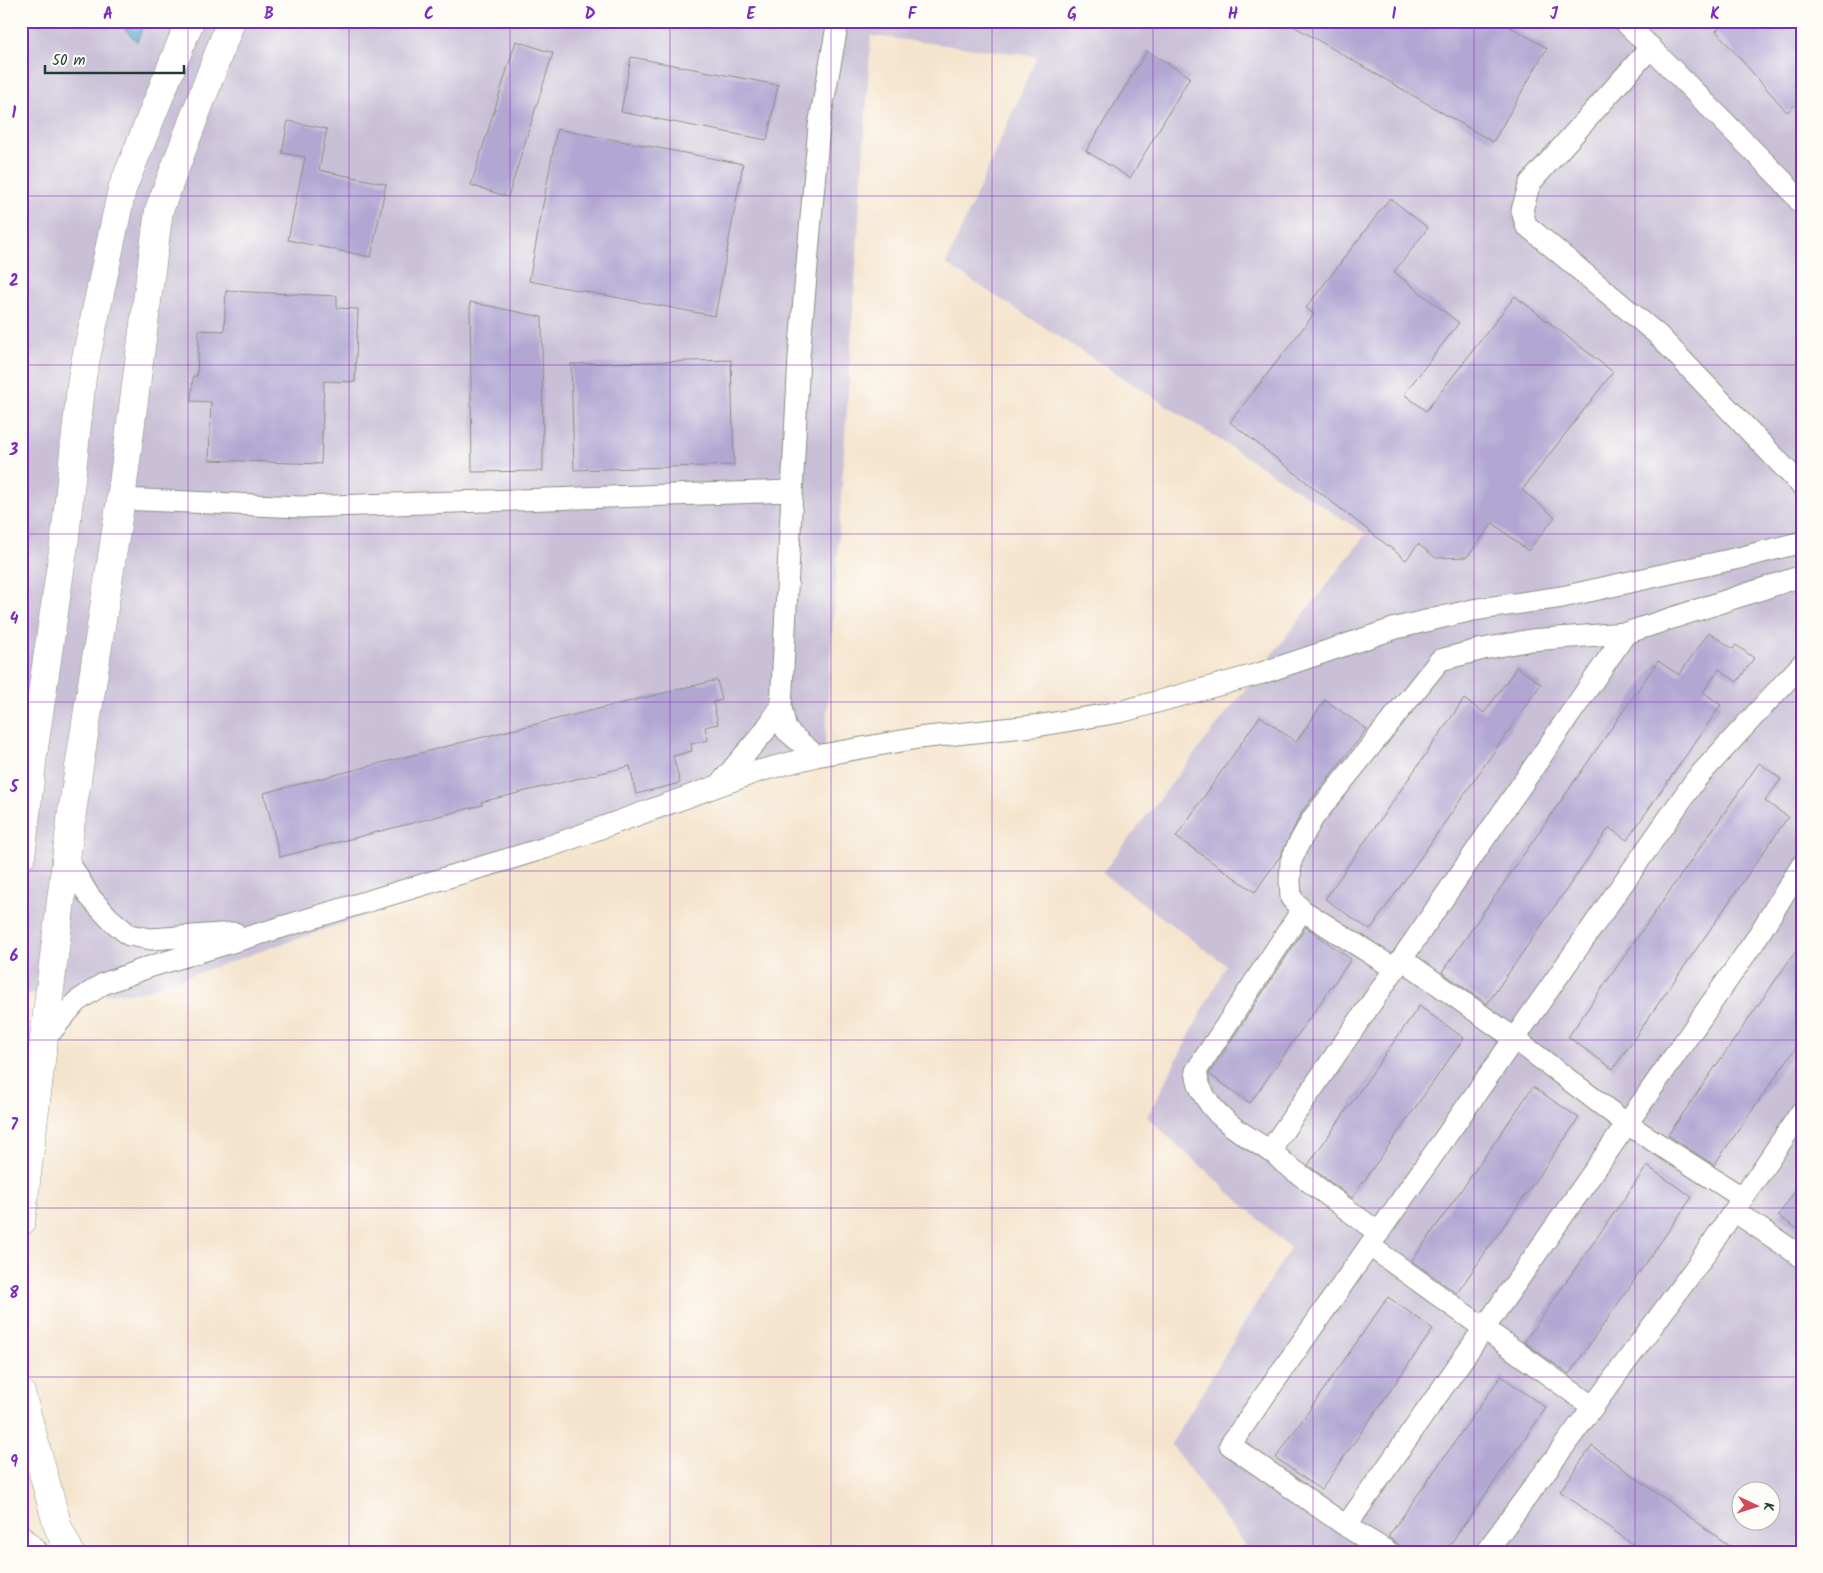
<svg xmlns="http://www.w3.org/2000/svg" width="1823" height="1573" viewBox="0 0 1823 1573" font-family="Kalam,sans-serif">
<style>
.industrial{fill:#c9bfd7;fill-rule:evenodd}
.water{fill:#53a4ce;stroke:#397081}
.building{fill:#b2a7d3}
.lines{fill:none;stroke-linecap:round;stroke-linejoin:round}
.street-casing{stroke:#8a9080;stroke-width:23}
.primary-casing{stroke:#8a9080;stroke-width:29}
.street{stroke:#fff;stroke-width:21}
.primary{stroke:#fff;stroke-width:28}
.grid{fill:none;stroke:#7b2cbf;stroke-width:1;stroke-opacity:0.55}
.neatline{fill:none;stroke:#7b2cbf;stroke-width:2}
.grid-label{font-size:16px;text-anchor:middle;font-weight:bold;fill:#7b2cbf}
</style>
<rect width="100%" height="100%" fill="#fdfcf7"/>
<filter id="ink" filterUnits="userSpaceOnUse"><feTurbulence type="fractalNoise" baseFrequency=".02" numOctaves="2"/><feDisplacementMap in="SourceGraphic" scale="10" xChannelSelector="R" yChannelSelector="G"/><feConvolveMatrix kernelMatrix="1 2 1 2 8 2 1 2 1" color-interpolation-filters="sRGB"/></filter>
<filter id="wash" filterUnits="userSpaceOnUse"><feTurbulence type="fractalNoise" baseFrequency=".0096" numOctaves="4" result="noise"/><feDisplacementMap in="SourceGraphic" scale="20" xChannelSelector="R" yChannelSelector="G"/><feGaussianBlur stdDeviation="1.12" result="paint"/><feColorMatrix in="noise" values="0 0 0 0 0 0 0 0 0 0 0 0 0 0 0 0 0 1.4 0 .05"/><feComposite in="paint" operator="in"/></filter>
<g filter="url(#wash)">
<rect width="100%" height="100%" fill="#f5e4cd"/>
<path class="industrial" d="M21 21H1802V1552H1250L1171 1444 1290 1248 1147 1117 1226 965 1102 873 1366 534 946 264 1037 56 871 36 824 760 138 993 21 994ZM1740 1490H1770V1520H1740Z"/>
<path class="water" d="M117 21H145L137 42Z"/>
<g id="blocks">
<path class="building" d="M1285 21H1500L1547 48 1493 142Z
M1727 21H1802V100L1787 112 1716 31Z
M516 41 553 53 508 197 471 185Z
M1147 51 1190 77 1130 178 1086 151Z
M631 57 778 85 767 140 621 112Z
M288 121 327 129 319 170 386 184 371 257 288 240 305 157 282 153Z
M557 129 743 164 715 316 529 281Z
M1390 198 1428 228 1394 272 1459 323 1404 394 1426 411 1515 296 1613 372 1522 490 1555 517 1528 551 1493 523 1467 557 1436 558 1418 544 1406 560 1230 422 1314 314 1306 308Z
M226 291 337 296V308L358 309 355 382 324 381 321 464 209 460 211 402 191 401 193 376H197L199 330 224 331Z
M470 302 542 317 543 471 472 472Z
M731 360 734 465 574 470 571 364Z
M1709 632 1733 649 1736 645 1754 658 1737 682 1719 669 1703 692 1721 705 1627 840 1609 828 1487 1004 1442 972 1658 661 1679 675Z
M1517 667 1541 684 1370 930 1325 899 1464 699 1484 713Z
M717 680 722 700 713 702 718 724 705 727 708 740 691 744 692 751 673 756 680 783 636 794 630 766 481 802 482 805 280 857 264 793 491 735Z
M1325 700 1367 729 1303 810 1280 856 1255 892 1176 837 1260 716 1296 742Z
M1759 763 1781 779 1765 801 1788 817 1613 1069 1568 1037Z
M1306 927 1351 959 1250 1103 1209 1074Z
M1802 942V1039L1714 1165 1668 1135Z
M1419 1006 1464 1038 1352 1198 1308 1165Z
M1533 1087 1579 1118 1457 1293 1412 1261Z
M1647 1166 1692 1197 1569 1374 1524 1342Z
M1802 1181V1232L1778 1216Z
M1388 1297 1433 1329 1321 1490 1276 1458Z
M1501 1376 1546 1408 1445 1552H1410L1388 1537Z
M1592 1446 1738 1552H1643L1560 1491Z"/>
</g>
</g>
<g filter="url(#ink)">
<use href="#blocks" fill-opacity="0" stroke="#8a9080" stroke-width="1"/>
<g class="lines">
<g class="street-casing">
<path id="street" d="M1624 21 1783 181 1802 204
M1651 47 1530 183 1522 210 1526 225 1658 335 1802 486
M121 499 301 507 792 491
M816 756 786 730 781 707 799 357 819 126 838 21
M719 785 764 732 781 707
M67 859 89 896 109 918 129 935 151 939 235 933
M1402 959 1515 1039 1627 1124 1743 1198
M1395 969 1302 910 1291 898 1290 880 1291 861 1298 845 1313 818 1440 660 1483 649 1531 640 1626 633 1802 576
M44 1040 76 1002 103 984 149 967 545 848 759 771 816 756 918 738 1042 725 1120 712 1262 673 1396 628 1473 610 1562 597 1743 557 1802 542
M1275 1154C1248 1137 1213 1119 1200 1087 1198 1082 1197 1076 1196 1071L1302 910
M1734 1211 1802 1257
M1379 1233 1284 1163 1275 1154V1143L1626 633
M1370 1246 1593 1407
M1346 1526 1754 942 1802 865
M21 1535 38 1552
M1388 1552 1346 1526 1230 1445 1696 779 1802 664
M1486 1552 1698 1264 1802 1111"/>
</g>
<g class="primary-casing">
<path id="primary" d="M21 856 33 755 65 537 82 377 122 189 190 21
M21 1222 72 812 121 499 159 210 231 21
M21 1393 58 1527 70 1552"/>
</g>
<use href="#street" class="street"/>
<use href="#primary" class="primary"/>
</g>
</g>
<path class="grid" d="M188 21V1552M349 21V1552M510 21V1552M670 21V1552M831 21V1552M992 21V1552M1153 21V1552M1313 21V1552M1474 21V1552M1635 21V1552M21 196H1802M21 365H1802M21 534H1802M21 702H1802M21 871H1802M21 1040H1802M21 1208H1802M21 1377H1802"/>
<rect width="1823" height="1573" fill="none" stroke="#fdfcf7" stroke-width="55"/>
<g transform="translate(1756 1506) rotate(94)"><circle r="24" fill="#fdfcf7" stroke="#a4b0a9"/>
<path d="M0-4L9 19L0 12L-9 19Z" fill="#d1495b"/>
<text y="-8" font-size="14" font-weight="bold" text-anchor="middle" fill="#1f3d34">K</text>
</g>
<path d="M45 65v8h139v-8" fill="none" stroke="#1f3d34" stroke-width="2.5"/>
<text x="52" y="65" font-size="15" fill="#1f3d34" stroke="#fdfcf7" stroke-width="4" paint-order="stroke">50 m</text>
<rect x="28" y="28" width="1768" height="1518" class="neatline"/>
<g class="grid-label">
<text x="108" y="19">A</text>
<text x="269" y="19">B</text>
<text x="429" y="19">C</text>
<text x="590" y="19">D</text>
<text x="751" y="19">E</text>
<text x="912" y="19">F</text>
<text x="1072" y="19">G</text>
<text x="1233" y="19">H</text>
<text x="1394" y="19">I</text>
<text x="1554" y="19">J</text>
<text x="1715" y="19">K</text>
<text x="14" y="118">1</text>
<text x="14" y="286">2</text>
<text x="14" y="455">3</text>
<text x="14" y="624">4</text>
<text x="14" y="792">5</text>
<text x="14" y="961">6</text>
<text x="14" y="1130">7</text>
<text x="14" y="1298">8</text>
<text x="14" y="1467">9</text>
</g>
</svg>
